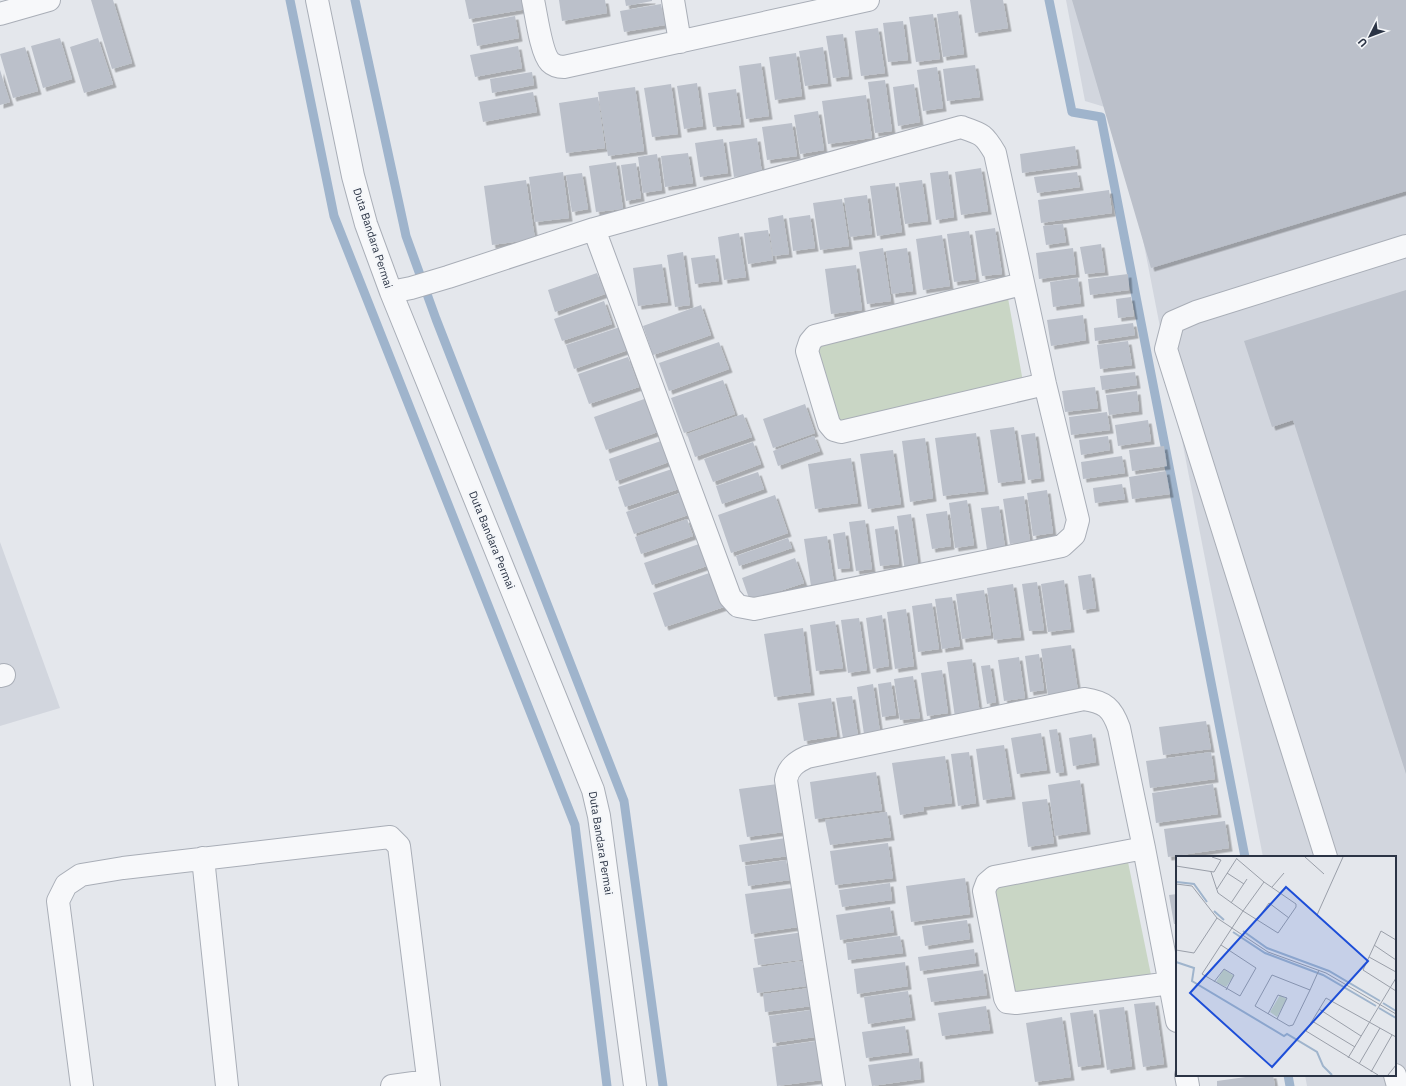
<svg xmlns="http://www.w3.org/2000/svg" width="1406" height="1086" viewBox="0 0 1406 1086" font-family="'IBM Plex Sans',sans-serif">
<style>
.built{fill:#d2d6de}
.green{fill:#c9d6c5}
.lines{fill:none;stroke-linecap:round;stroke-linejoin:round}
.stream{stroke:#9fb4cc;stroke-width:9}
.building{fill:#bbc0ca;filter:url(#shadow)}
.minor-casing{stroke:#a9aeb7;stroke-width:24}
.minor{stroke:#f7f8fa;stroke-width:22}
.labels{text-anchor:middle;stroke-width:4;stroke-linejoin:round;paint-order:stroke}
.street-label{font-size:11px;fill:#2b3445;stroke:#f4f6f9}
.inset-river{fill:none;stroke:#9fb4cc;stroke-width:2}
.inset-road{fill:none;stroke:#9a9fa9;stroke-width:1}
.view{fill:#1d4ed8;fill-opacity:0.15;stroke:#1d4ed8;stroke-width:2}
.inset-edge{fill:none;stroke:#2b3445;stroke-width:2}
</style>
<defs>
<filter id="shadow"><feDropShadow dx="3.5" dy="3.5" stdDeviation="0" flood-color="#0004"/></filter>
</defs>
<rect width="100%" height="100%" fill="#e4e7ec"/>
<path class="built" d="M1066 0H1406V1086H1307L1305 1075H1395V857H1263L1118 111 1085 101Z
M0 542 60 708 0 726Z"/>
<path class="green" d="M1008 298 1023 382 832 422 814 341Z
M1128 862 1151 975 1011 999 992 886Z"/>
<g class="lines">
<path class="stream" d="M290 0 334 216 575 825 607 1086
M355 0 406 236 436 319 624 801 663 1086
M1049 0 1072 112 1101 117 1245 857
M1288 1075 1290 1086"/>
</g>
<path class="building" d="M91 0H113L132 63 112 69Z
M465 0H526L527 9 469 19Z
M559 0H605L607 13 562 21Z
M625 0H652V1L626 6Z
M970 0H1003L1008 28 975 33Z
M1072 0H1406V191L1151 268Z
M661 4 665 25 624 32 620 11Z
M958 11 964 54 943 57 937 14Z
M933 14 940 59 916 62 909 17Z
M515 16 519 38 477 46 473 24Z
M903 21 908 60 888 62 883 23Z
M878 28 885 73 861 76 855 31Z
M843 34 849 76 833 78 826 36Z
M60 38 72 79 43 88 31 46Z
M98 38 113 84 84 93 70 47Z
M518 46 522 68 475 77 470 55Z
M25 47 38 91 13 98 0 54Z
M823 47 828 83 805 86 799 51Z
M796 53 802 96 775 100 769 57Z
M761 63 769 116 746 119 739 66Z
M975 65 980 97 947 101 943 69Z
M937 67 943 108 923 111 917 70Z
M0 70 10 102 0 105Z
M532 72 534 85 492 93 490 79Z
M885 80 892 131 875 133 868 82Z
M697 83 703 126 684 129 677 86Z
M671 84 678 134 652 137 644 88Z
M914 84 920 122 898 126 893 87Z
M635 87 644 151 608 156 598 92Z
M736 89 741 124 713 127 708 93Z
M533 92 537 112 483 122 479 102Z
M866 95 872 138 828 144 822 101Z
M598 97 605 148 566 153 559 103Z
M818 111 824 150 800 154 794 115Z
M792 123 797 156 767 160 762 127Z
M757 138 762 173 734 177 729 142Z
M723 139 728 173 700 177 695 143Z
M1075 146 1078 165 1022 173 1020 154Z
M688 153 693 183 665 187 661 156Z
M657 154 662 190 643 193 638 157Z
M616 162 623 209 596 212 589 166Z
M636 163 641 198 626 201 621 165Z
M981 168 988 211 961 215 955 172Z
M948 171 954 217 936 220 930 173Z
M563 172 569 218 535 222 529 177Z
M1077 172 1080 187 1037 193 1034 177Z
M582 173 588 209 572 212 566 175Z
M526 180 535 239 492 245 484 186Z
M922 180 928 221 905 224 899 183Z
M895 183 902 232 877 236 870 186Z
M1109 190 1112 213 1041 223 1038 200Z
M867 195 872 234 850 237 844 198Z
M842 199 849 246 820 250 813 203Z
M783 215 789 254 773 256 768 218Z
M810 215 815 248 793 251 789 218Z
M1063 224 1066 242 1046 245 1043 226Z
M995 228 1002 274 982 276 975 231Z
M768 230 773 260 748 264 744 233Z
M969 231 976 279 954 282 947 234Z
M739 233 746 277 724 280 718 237Z
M942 235 950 286 923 290 916 239Z
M1101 244 1105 272 1085 274 1080 247Z
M883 248 891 301 867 304 859 252Z
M907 248 913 291 892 294 886 251Z
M1073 248 1076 274 1039 279 1036 253Z
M683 252 690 305 675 307 667 255Z
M715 255 719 281 695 284 691 258Z
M662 264 668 302 638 306 633 268Z
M856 265 862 310 831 314 825 269Z
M597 273 605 294 555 312 548 290Z
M1128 274 1129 290 1090 295 1088 279Z
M1078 278 1081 303 1053 307 1050 282Z
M1406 290V774L1293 420 1272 427 1244 341Z
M1131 297 1134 316 1118 318 1116 299Z
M604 301 612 324 562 341 554 319Z
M701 305 711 335 653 355 643 326Z
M1083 315 1086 340 1051 346 1047 320Z
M1133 323 1135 335 1095 341 1094 328Z
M620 327 628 350 574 369 566 345Z
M1128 341 1132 365 1100 369 1097 345Z
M719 342 729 369 669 391 659 363Z
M628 357 639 387 589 404 578 374Z
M1135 372 1137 385 1102 390 1100 376Z
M723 380 735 414 684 433 671 398Z
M1095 387 1098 408 1065 412 1062 391Z
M1137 391 1139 411 1109 415 1106 395Z
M647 398 658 432 606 450 594 417Z
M805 404 815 433 773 448 763 419Z
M1107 412 1110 430 1071 435 1069 417Z
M743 414 752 437 695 457 687 434Z
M1148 420 1151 441 1118 446 1115 425Z
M1014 427 1022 480 998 483 990 430Z
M976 433 985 491 943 496 935 438Z
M1035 433 1041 478 1028 480 1021 435Z
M814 436 820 451 778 466 773 451Z
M1108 436 1110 450 1081 455 1079 440Z
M925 438 933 498 910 502 902 441Z
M661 441 669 462 616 481 609 459Z
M753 442 761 464 713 482 704 459Z
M1164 446 1167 466 1132 471 1129 450Z
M893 450 901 504 868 509 860 454Z
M1122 456 1125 473 1083 479 1081 462Z
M851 458 858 503 815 509 808 464Z
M672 469 679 489 625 507 618 487Z
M1166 471 1170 494 1132 499 1129 477Z
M758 472 764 489 722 504 716 486Z
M1122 484 1125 499 1095 503 1093 488Z
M1047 490 1053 533 1033 536 1027 493Z
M680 493 688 515 634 534 626 512Z
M775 495 788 533 731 553 718 515Z
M1024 496 1030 541 1010 544 1003 499Z
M967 500 974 545 955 548 949 503Z
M999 506 1005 547 987 550 981 508Z
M947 511 951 546 932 549 926 514Z
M911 514 919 570 905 571 897 516Z
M687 519 693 536 641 554 635 537Z
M865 520 872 569 856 571 849 522Z
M894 526 899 564 880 566 875 529Z
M845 532 850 568 838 569 833 534Z
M827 536 834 583 811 586 804 539Z
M788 538 792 548 739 566 736 556Z
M699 544 707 566 652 585 644 563Z
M795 558 804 583 750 601 742 578Z
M712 572 724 607 665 627 653 593Z
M1091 574 1096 608 1083 610 1078 576Z
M1064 580 1071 629 1048 632 1041 584Z
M1037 582 1044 630 1029 631 1022 584Z
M1013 584 1021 637 994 640 987 588Z
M984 590 991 635 962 639 956 594Z
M952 597 960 646 942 649 935 599Z
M932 603 939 649 918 652 912 606Z
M906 609 914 666 895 669 887 612Z
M882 615 889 666 873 669 866 618Z
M859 618 867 670 848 673 841 620Z
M835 621 843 668 816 671 810 625Z
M803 628 811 692 774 697 764 634Z
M1071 645 1078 691 1048 695 1041 649Z
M1039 654 1044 690 1030 692 1025 656Z
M1019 657 1025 698 1004 701 998 660Z
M972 659 980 714 955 717 947 662Z
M990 665 996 702 987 704 981 666Z
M942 670 948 713 927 716 921 673Z
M913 676 920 718 900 720 894 679Z
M891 682 896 715 882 717 878 684Z
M873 684 880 732 864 734 857 687Z
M852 696 858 736 843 738 836 698Z
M831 698 837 736 804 741 798 703Z
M1206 721 1211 749 1163 755 1159 727Z
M1057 729 1064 772 1056 773 1049 730Z
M1041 733 1047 770 1017 774 1011 738Z
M1092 734 1096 762 1073 766 1069 738Z
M1004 745 1012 796 983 800 976 749Z
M969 752 976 803 958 806 951 754Z
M1211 752 1215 779 1150 788 1146 761Z
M945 756 952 803 923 807 924 811 900 815 892 763Z
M876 772 882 810 815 819 810 782Z
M1080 780 1087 831 1055 836 1048 785Z
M785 783 791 831 747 837 739 789Z
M1213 784 1218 814 1156 823 1152 793Z
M1047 799 1054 843 1028 847 1022 802Z
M887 812 891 837 830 845 825 820Z
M1225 821 1229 848 1168 857 1164 829Z
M786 838 789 856 742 862 739 845Z
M888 843 893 878 835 885 830 851Z
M786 860 790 880 748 886 745 866Z
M965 878 970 914 911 922 906 886Z
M890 883 892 900 842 907 839 890Z
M792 888 798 927 751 934 745 894Z
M1177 894V924H1174L1169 895Z
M890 907 894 932 840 940 836 915Z
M967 920 970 939 925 946 922 926Z
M804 932 808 959 758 965 754 939Z
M900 936 903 953 848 960 846 943Z
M974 949 976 963 920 971 918 957Z
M802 961 806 986 757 993 753 968Z
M905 962 908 986 857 994 854 969Z
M983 970 987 995 931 1002 927 978Z
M810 988 812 1006 765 1012 763 994Z
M908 991 912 1017 868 1024 864 997Z
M1155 1002 1164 1064 1143 1067 1134 1004Z
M986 1006 990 1030 942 1036 938 1013Z
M1124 1007 1132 1066 1107 1070 1099 1010Z
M811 1010 815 1037 773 1043 769 1016Z
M1093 1010 1101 1064 1078 1067 1070 1013Z
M1062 1017 1071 1077 1035 1082 1026 1023Z
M905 1026 909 1052 866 1058 862 1032Z
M816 1041 822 1080 777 1086 772 1047Z
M919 1058 921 1079 872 1086 868 1065Z
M1260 1075H1273L1275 1086H1217V1081Z"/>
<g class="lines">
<g class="minor-casing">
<path id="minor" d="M317 0 353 176 366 224 391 292 593 790 599 816 635 1086
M533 0C536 13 541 53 550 62 554 66 558 67 564 67L868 0
M673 0 680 42
M0 14 49 0
M1022 284 815 336 810 342 807 351 829 424 834 430 841 432 1045 384
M391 292 411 288 448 277 594 229 961 127C982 134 984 134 995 153L1045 384 1078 520 1074 535 1062 546 754 609 738 606 730 597 594 229
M0 676 4 675
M1144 848 994 877 987 883 984 891 1005 998 1007 1002 1016 1003 1171 983
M1326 857 1166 349 1173 322 1196 312 1406 246
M203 858 227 1086
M1186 1075 1188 1086
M1395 1075 1398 1086
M82 1086 58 901 66 885 81 875 123 868 390 837 399 846 429 1086
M392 1086 428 1081
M834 1086 786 780C788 768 796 762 807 757L1084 699C1105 702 1112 708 1119 728L1144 848 1177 1021"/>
</g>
<use href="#minor" class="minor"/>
</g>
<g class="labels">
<g class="street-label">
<text transform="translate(373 238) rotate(72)" y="4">Duta Bandara Permai</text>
<text transform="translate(492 540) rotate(68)" y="4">Duta Bandara Permai</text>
<text transform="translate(601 843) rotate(81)" y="4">Duta Bandara Permai</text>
</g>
</g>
<g transform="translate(1176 856)">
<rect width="220" height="220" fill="#e4e7ec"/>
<path d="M48 113 58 120 50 131 40 126ZM104 139 111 143 101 161 94 156Z" fill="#c9d6c5"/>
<path class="inset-river" d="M1 26 18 28 31 46M38 55 48 64M67 75 91 92 153 115 204 145M57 76 89 97 147 119 200 150M0 106 18 112 16 125 108 180 111 178 141 196 147 210 156 219M207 147 220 155M203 152 220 162"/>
<path class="inset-road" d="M129 1 148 18M61 3 88 26 120 48V51L102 77 67 55 88 26M0 10 38 16 45 4 36 1M35 16 42 37 67 55 26 118 64 140 80 112 45 89M51 17 68 28M0 28 16 30 41 62 92 96 150 117 220 158M96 31 108 17M41 33 61 2M55 47 71 23M141 59 167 1M81 64 93 47 113 62M220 84 205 75 187 114 220 135M198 89 220 104M0 94 18 97 41 62M193 101 220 116M38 126 48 113 58 119 50 134M134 134 96 119 79 150 113 170 117 169 134 134 143 114M143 153 185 180M92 158 102 139 111 142 101 163M136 165 179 191M172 202 220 122M183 208 204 172M195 216 216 179M202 219 130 175 150 142 220 181M212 219 220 209"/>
<path class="view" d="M110 31 192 105 96 211 14 137Z"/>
<rect width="220" height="220" class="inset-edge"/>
</g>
<g transform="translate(1370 36) rotate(228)" stroke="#f4f6f9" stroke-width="3" paint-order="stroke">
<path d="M0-3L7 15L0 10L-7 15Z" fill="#2b3445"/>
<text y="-6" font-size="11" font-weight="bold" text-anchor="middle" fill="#2b3445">U</text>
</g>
</svg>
